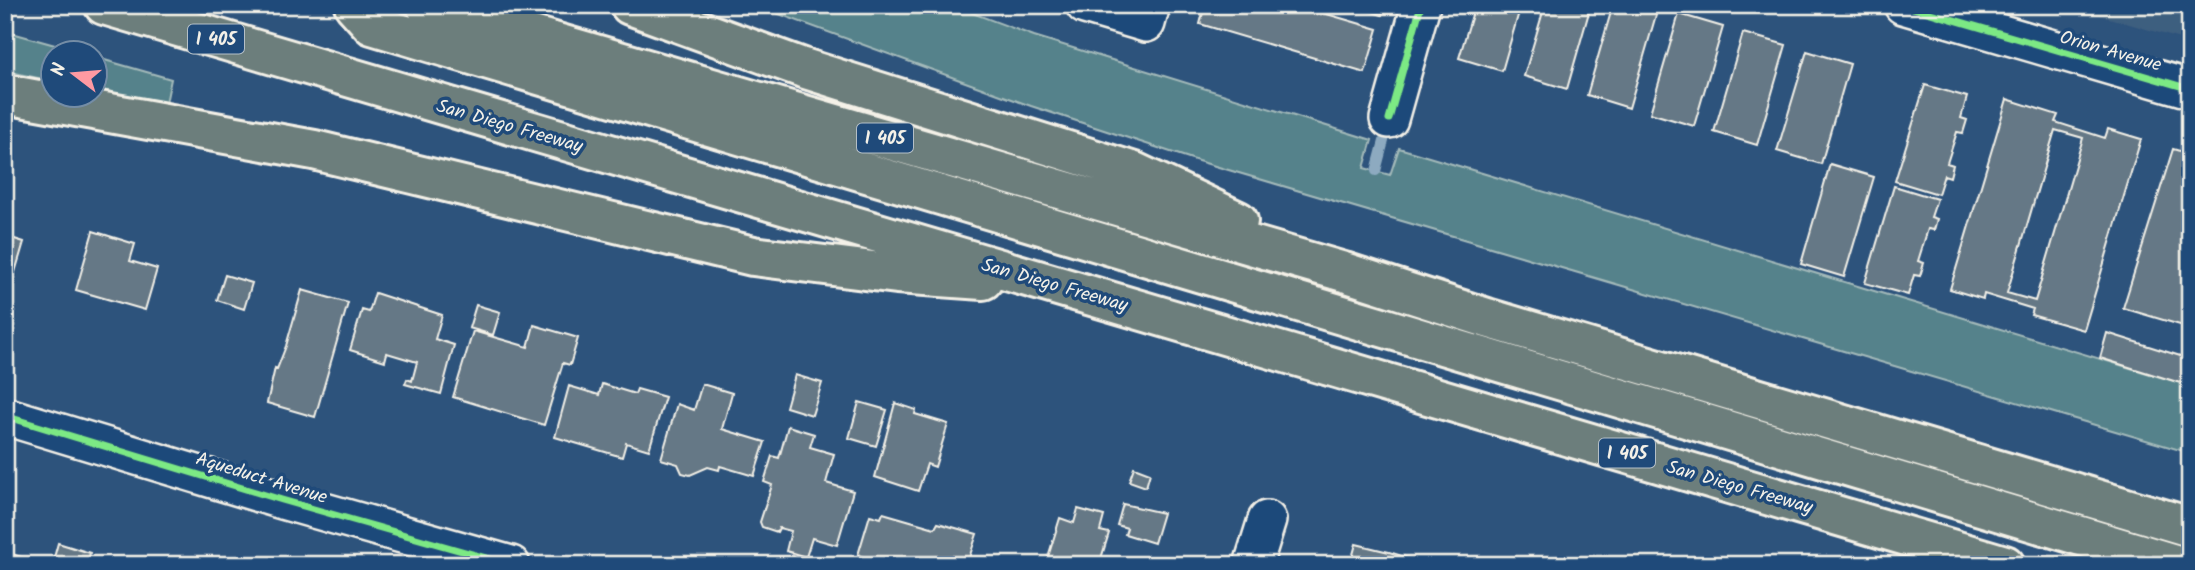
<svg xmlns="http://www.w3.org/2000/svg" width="2195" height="570" viewBox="0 0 2195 570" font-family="Kalam,sans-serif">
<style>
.built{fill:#3e5e7f}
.green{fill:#54828b;stroke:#a4baba;stroke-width:2}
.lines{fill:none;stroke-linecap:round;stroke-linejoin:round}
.stream{stroke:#8daac0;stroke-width:10}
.building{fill:#657886;stroke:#f4f1e8;stroke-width:2;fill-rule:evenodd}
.minor-casing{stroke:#f4f1e8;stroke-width:42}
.highway-casing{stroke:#f4f1e8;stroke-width:44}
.minor{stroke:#1f4a7a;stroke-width:37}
.highway{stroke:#6c7e7c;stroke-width:38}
.cycleway-casing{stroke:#1f4a7a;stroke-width:11}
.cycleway{stroke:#7ce984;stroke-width:7}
.labels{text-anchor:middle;stroke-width:7;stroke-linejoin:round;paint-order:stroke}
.shield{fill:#1f4a7a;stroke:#b4bfc7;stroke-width:2}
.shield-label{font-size:18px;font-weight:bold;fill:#f4f1e8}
.street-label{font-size:19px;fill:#f4f1e8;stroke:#1f4a7a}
</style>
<rect width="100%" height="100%" fill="#2d537c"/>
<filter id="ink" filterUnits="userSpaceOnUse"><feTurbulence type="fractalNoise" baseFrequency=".0143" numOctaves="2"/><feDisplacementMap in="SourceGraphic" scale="14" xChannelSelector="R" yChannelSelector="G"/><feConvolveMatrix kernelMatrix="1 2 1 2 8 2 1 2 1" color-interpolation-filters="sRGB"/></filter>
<g filter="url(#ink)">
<path class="built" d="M2065 5H2190V42Z"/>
<path class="green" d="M754 5H951L1034 36 1372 140 1364 168 1390 175 1399 148 2190 386V453L1198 161 1031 106Z
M5 31 80 52H52V81L5 71Z
M94 57 171 79 166 103 95 89Z"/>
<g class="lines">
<path class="stream" d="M1376 171 1388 126"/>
</g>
<path class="building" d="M1205 5H1296L1378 29 1365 73 1200 24Z
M1349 5H1385L1382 15Z
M1475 5H1521L1502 71 1459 58Z
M1545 5H1591L1567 89 1524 76Z
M1613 5 1658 8 1629 108 1587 95Z
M1679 14 1723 27 1694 126 1650 113Z
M1743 33 1786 45 1757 145 1714 132Z
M1807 51 1850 64 1821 164 1777 151Z
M1925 85 1967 97 1961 118 1967 120 1963 133 1957 132 1947 163 1953 165 1950 177 1944 175 1938 194 1895 181Z
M2007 99 2058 115 2055 122 2105 138 2108 129 2141 139 2084 330 2031 315 2033 309 1984 294 1983 299 1950 289ZM2055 130 2083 138 2035 301 2007 293Z
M2173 149 2190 154V328L2123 308Z
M1830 164 1874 177 1844 277 1801 264Z
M1894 186 1937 199 1931 217 1937 219 1934 230 1928 229 1918 261 1924 263 1920 276 1914 275 1908 295 1865 283Z
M93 231 135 244 130 261 157 269 145 310 76 290Z
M5 236 24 242 10 289 5 287Z
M225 275 252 283 244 309 217 300Z
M302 290 348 303 315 417 267 403 275 368 277 369 286 346Z
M375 293 442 315 435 339 454 345 441 394 405 384 407 379 412 381 417 362 387 353 385 361 350 350 362 310 369 312Z
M476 305 500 312 493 335 469 328Z
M534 325 578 338 570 365 563 363 544 425 453 397 473 331 528 347Z
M2107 333 2190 359V386L2100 358Z
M795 375 822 383 812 415 786 407Z
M602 384 635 394 637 389 665 397 649 450 626 443 622 457 555 437 569 386 599 395Z
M702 384 732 393 722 429 765 442 754 476 720 466 719 470 708 467 690 475 682 473 678 464 661 459 677 404 694 410Z
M859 402 887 410 876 446 849 438Z
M895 403 916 410 915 414 948 424 935 467 927 464 918 491 875 477Z
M788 426 814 434 810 447 834 454 826 483 853 491 837 545 812 538 806 557 786 551 791 531 779 528 777 532 762 527 760 522 772 485 764 482 772 456 779 458Z
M1134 467 1150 473 1146 487 1129 481Z
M1123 504 1163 513 1154 543 1125 534 1127 528 1117 525Z
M1078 509 1104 516 1100 531 1109 533 1099 565H1071L1048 557 1060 518 1074 523Z
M883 513 935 528 938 523 977 534 969 558 993 565H867L869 559 858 555 870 515 881 518Z
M58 543 90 553 87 565H52Z
M1356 544 1389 552 1431 565H1350Z
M5 552 31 560 30 565H5Z"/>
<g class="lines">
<g class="minor-casing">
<path id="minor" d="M1085 5 1146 23 1151 5
M1903 5 2190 89
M1389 119 1421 5
M5 416 282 500 511 565
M1253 565 1267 520"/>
</g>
<g class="highway-casing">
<path id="highway" d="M104 5 2005 565
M354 5 372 25 2178 565
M426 5 1344 272 1487 318 2190 527
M630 5 803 68 1134 172 1238 221
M5 94 314 150 753 256 897 274 983 280"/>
</g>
<use href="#minor" class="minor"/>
<use href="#highway" class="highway"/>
<g class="cycleway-casing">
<path id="cycleway" d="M1903 5 2190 89
M1389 119 1421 5
M5 416 282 500 511 565"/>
</g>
<use href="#cycleway" class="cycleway"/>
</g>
</g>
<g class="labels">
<g class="shield">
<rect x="188" y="24.5" width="56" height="29" rx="5"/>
<rect x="857" y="123.5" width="56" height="29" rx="5"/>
<rect x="1599" y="438.5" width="56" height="29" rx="5"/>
</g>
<g class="shield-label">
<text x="216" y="45">I 405</text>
<text x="885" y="144">I 405</text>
<text x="1627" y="459">I 405</text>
</g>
<g class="street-label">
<text transform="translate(2111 50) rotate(16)" y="7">Orion Avenue</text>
<text transform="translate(510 125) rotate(16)" y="7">San Diego Freeway</text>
<text transform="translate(1055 284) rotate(16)" y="7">San Diego Freeway</text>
<text transform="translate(262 477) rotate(17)" y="7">Aqueduct Avenue</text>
<text transform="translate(1740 486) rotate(16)" y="7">San Diego Freeway</text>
</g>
</g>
<rect width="2195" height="570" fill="none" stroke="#1f4a7a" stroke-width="28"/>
<rect x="14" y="14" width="2167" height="542" fill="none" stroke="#f4f1e8" stroke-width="2.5" filter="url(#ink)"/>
<g transform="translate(74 74) rotate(286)"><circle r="33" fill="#1f4a7a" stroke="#748da6" stroke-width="2"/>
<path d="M0-5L12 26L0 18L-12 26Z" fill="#ff9aa2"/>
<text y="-10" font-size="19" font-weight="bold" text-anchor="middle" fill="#f4f1e8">N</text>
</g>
</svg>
